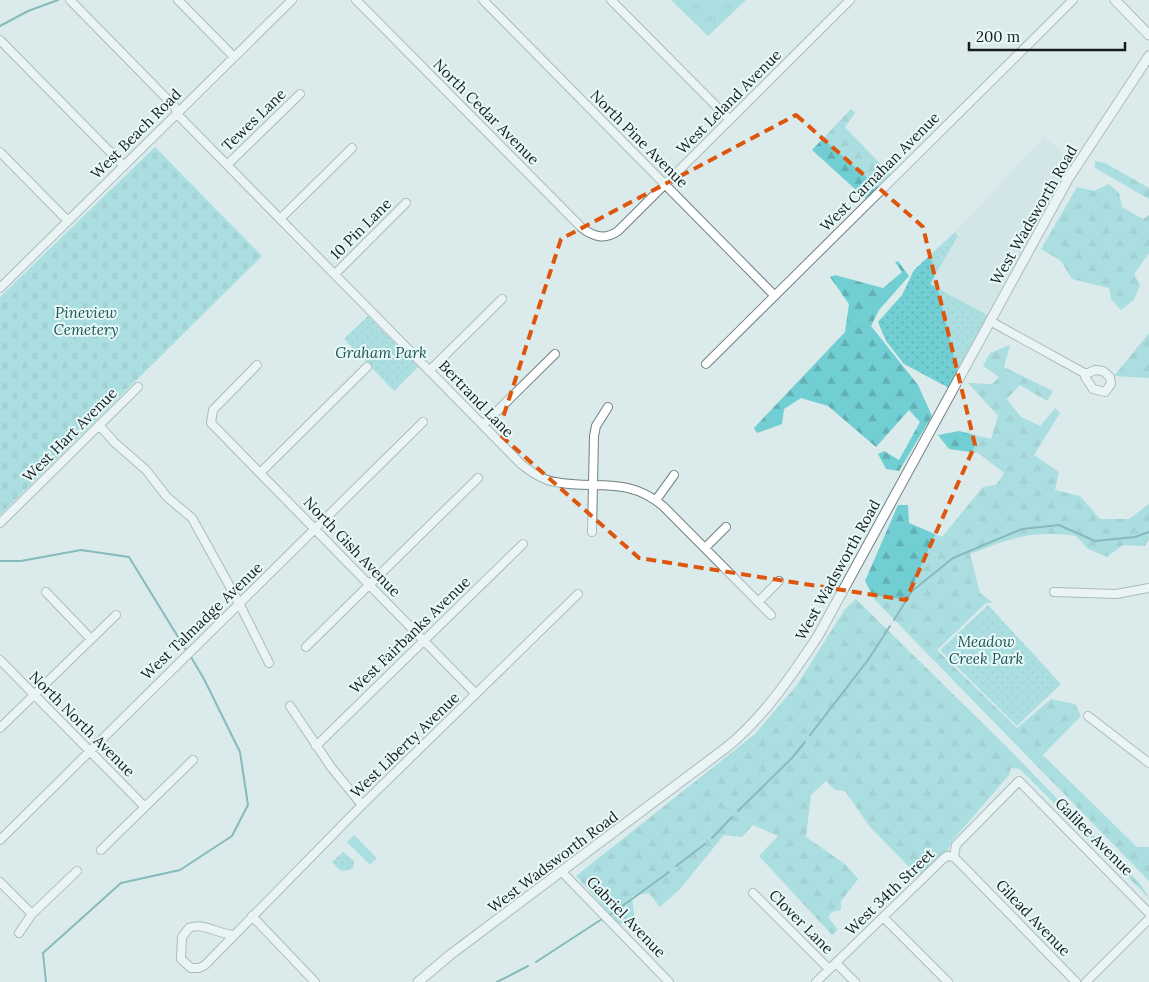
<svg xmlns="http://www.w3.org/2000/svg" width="1149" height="982" viewBox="0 0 1149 982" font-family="Lora,serif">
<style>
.built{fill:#c7e0e1}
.grass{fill:url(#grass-tufts)}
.forest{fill:url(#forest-firs)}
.cemetery{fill:url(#cemetery-stones)}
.park{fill:url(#park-dots)}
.garden{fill:#71ced2}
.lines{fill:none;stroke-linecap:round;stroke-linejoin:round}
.stream{stroke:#207e82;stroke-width:2}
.minor-casing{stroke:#728181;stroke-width:10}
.major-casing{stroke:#728181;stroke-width:11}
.minor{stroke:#fff;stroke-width:8}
.major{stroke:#fff;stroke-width:9}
.marked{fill:none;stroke:#de560d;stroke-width:4;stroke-dasharray:10 6;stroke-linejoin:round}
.labels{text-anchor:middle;stroke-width:4;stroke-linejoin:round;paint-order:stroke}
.street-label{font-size:15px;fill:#161c1c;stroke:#e8f9f9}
.park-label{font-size:15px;font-style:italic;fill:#1f5355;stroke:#e8f9f9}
</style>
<defs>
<pattern id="grass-tufts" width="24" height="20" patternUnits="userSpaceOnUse" patternTransform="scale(1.25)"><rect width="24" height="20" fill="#71ced2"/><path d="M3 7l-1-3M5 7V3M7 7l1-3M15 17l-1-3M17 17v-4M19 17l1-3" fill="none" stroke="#61b0b4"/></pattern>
<pattern id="forest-firs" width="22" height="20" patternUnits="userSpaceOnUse" patternTransform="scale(1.25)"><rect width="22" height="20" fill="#71ced2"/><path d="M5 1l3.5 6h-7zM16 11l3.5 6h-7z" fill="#61b0b4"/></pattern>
<pattern id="cemetery-stones" width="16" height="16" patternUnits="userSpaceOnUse" patternTransform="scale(1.25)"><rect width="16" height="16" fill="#71ced2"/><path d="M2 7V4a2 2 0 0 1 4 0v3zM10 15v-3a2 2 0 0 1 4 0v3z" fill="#61b0b4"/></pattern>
<pattern id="park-dots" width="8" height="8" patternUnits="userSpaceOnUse" patternTransform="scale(1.25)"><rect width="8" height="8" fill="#71ced2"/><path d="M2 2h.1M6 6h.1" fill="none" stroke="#61b0b4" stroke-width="1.8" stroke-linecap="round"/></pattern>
</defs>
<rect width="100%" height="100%" fill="#dbebec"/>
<path class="built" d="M1044 137 1073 161 989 316 929 284 957 236 955 232Z"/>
<path class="grass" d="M671 0H746L708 36Z"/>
<path class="forest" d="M851 109 855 113 845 127 891 175 866 199 812 150Z
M1095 161 1105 163 1149 188V199L1095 168Z
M1109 184 1119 193 1122 207 1143 219 1149 215V253L1134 274 1140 285 1134 300 1121 310 1111 299 1109 288 1072 279 1061 261 1041 249 1077 187 1094 191Z
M898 261 909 276 879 310 871 326 918 385 932 416 899 471 886 469 878 454 884 451 899 460 920 422 909 410 876 447 828 406 801 398 784 409 782 424 757 433 754 428 845 332 849 304 830 277 835 275 883 288 902 272 895 262Z
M1149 333V378L1114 376Z
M1010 345 1004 367 1053 391 1047 401 1020 385 1007 399 1021 417 1040 426 1055 408 1060 413 1034 455 1059 472 1055 490 1080 496 1100 519H1129L1149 504V539L1145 546 1123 545 1107 557 1088 549 1076 536C1029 530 1013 538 970 554L980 593 993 603H986L937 650 1017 728 1051 699 1075 704 1081 716 1043 755 1137 847H1149V881L875 600 865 581 898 505H908L909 523 942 537 983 487 996 485 1004 473 978 453 949 449 938 435 959 431 991 439 998 416 968 383 992 384 999 377 983 366 990 353Z
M856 599 1007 747 1141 885 1149 898 1020 769 1011 768 1009 775 952 841 947 853 918 876 870 827 845 791 835 790 826 781 811 795 806 837 845 864 858 879 841 901V910L832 912 828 917 838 930 832 935 759 856 778 836 753 825 742 837 724 835 680 889 660 907 649 893 632 896 635 922 619 924 576 876 755 734 797 685 845 609Z"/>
<path class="cemetery" d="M155 147 262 256 0 515V297Z"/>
<path class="park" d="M955 232 958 236 930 284 989 316 949 388 904 364 886 341 878 322 902 295 914 270Z
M368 316 418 367 394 391 344 339Z
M988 605 1061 684 1017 726 940 650Z
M343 852 354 861 353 869 341 871 332 862Z"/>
<path class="garden" d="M354 835 377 858 370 865 347 842Z"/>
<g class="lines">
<path class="stream" d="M0 26 28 11 58 0
M0 561H21L81 550 129 557 186 650
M894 620 912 591 953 558 1022 529 1059 525 1095 541 1135 537 1149 532
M810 735 868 660 890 626
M738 811 792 758 805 742
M712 838 732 817
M676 866 705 844
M610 915 669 872
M536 962 602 919
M46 982 43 953 121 883 180 870 232 836 248 805 240 752 204 679 191 657
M497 982 528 966"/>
<g class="minor-casing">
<path id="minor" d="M70 0 175 107 177 114 521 464C531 472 542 480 555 482 597 490 627 476 663 506L771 615
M178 0 234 57
M356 0 582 228C594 237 605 240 618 231L850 0
M483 0 775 296
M611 0 730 120
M0 40 124 166
M0 152 68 221
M227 165 300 94
M280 219 352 148
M335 274 406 203
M0 288 292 0
M990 321 1086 374
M706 364 1073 0
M257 365 213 410 211 423 476 694
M1095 370 1103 371 1110 377 1111 384 1105 392 1093 389 1085 377 1086 374Z
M429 371 502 299
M99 425 114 442 146 470 167 497 192 518 239 603 269 663
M483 425 555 354
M260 473 367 367
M656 500 674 475
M0 523 138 387
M592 532 594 436 596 426 608 407
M705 548 726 527
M46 592 91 639
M1054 592 1116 594 1149 588
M758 602 779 581
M306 647 478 478
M0 660 145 807
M290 706 331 767 362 805
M1088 716 1149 763
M0 728 116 615
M316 746 523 544
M0 840 423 422
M101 850 193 760
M954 857 956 845 1019 781 1149 913
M954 857 1076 982
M562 872 669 982
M0 882 32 914
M753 893 829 969
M252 916 315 982
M883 917 948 982
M19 933 32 914 77 871
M234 935C217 934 204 922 189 928L182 937 181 959 191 968H199L205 965 362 805 578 594
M836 963 855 982
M816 982 943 859 947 856 954 857
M1086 982 1149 919"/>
</g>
<g class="major-casing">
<path id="major" d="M1115 0 1149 35
M418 982 450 955 727 747C764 717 792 675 818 636L1068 179 1149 56"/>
</g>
<use href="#minor" class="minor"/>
<use href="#major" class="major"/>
</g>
<path d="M0 0H1149V982H0ZM796 115 923 227 975 445 906 600 639 558 498 433 561 239Z" fill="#dbebec" fill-opacity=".55" fill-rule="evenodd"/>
<path class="marked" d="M796 115 923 227 975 445 906 600 639 558 498 433 561 239Z"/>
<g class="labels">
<g class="street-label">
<text transform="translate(729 102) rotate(-45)" y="5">West Leland Avenue</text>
<text transform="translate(486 112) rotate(45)" y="5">North Cedar Avenue</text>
<text transform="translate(254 120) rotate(-44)" y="5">Tewes Lane</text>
<text transform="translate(136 134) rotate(-45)" y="5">West Beach Road</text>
<text transform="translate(639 139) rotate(45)" y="5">North Pine Avenue</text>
<text transform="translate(880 172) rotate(-45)" y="5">West Carnahan Avenue</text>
<text transform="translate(1034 215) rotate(-60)" y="5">West Wadsworth Road</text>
<text transform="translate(361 229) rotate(-45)" y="5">10 Pin Lane</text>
<text transform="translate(476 399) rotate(46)" y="5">Bertrand Lane</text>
<text transform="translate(70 435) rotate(-45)" y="5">West Hart Avenue</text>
<text transform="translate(352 547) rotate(46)" y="5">North Gish Avenue</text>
<text transform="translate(838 570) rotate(-61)" y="5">West Wadsworth Road</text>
<text transform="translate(202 621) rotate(-44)" y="5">West Talmadge Avenue</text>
<text transform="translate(410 635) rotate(-44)" y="5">West Fairbanks Avenue</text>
<text transform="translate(82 724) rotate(45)" y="5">North North Avenue</text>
<text transform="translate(405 745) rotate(-44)" y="5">West Liberty Avenue</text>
<text transform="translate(1094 837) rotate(45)" y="5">Galilee Avenue</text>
<text transform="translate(553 862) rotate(-37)" y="5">West Wadsworth Road</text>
<text transform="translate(890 892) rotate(-44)" y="5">West 34th Street</text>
<text transform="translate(626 917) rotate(46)" y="5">Gabriel Avenue</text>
<text transform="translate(1033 918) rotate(46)" y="5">Gilead Avenue</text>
<text transform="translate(801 922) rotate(45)" y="5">Clover Lane</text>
</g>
<g class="park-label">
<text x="86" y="318">Pineview<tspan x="86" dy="17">Cemetery</tspan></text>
<text x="381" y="358">Graham Park</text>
<text x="986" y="647">Meadow<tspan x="986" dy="17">Creek Park</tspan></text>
</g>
</g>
<path d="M969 42v8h156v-8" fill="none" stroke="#161c1c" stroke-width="2.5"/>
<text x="976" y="42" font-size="15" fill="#161c1c" stroke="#e8f9f9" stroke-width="4" paint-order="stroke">200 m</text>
</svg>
